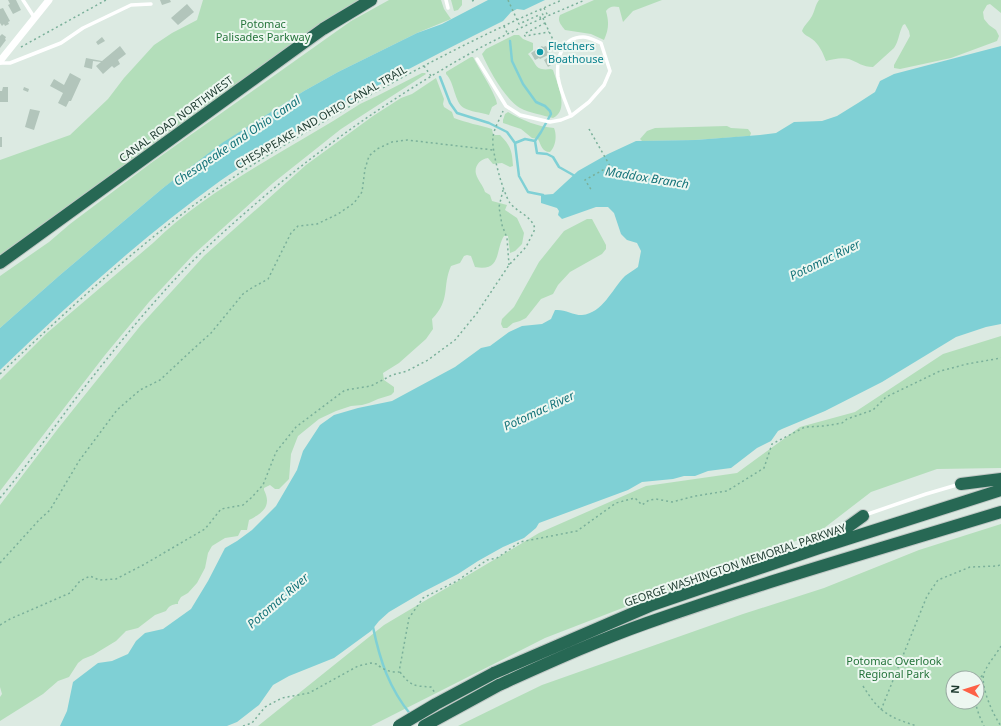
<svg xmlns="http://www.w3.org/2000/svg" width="1001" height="726" viewBox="0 0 1001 726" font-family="'Noto Sans',sans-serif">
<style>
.green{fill:#b3deba;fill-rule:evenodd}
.water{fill:#7fd0d5}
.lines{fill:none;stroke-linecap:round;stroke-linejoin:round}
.stream{stroke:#7fd0d5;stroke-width:2.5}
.building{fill:#b2c5bb}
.highway-casing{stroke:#c0c8c5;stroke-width:14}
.path{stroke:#7ab09a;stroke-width:1.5;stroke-dasharray:2 3;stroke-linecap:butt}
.lane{stroke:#fff;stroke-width:3.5}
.street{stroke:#fff;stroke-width:7}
.highway{stroke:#276854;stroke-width:12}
.highway-bridge-casing{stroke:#c0c8c5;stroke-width:14;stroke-linecap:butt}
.highway-bridge{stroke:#276854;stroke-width:12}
.culture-dot{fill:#0f9aa8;stroke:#edf7f1;stroke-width:1.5}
.labels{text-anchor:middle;stroke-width:4;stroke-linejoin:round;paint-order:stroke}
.park-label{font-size:11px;fill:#25743b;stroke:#edf7f1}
.culture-label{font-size:11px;fill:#0d838f;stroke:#edf7f1;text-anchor:start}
.street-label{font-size:11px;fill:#1d3a2f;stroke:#edf7f1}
.water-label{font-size:12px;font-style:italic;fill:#147379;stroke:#edf7f1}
</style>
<rect width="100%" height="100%" fill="#dceae2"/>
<path class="green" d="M203 0H361L306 36 184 122 58 215 0 256V160L70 135 108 99 124 78 154 45 172 33 197 20Z
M389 0H441L444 9 451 19 417 33 338 72 304 91 240 132 163 188 60 275 0 328V276L49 242 70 224 151 163 275 75 351 21Z
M451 0H462V5L458 10 454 11Z
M594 0H662L633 11 623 22 619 7C613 6 610 6 606 11 609 22 609 29 604 40L591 34 565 30C561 25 557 21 560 15Z
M819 0H1001V13L990 4 987 5 983 12 984 19 989 25 996 30 999 36 997 41 951 58 900 69 894 68V65L910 36 909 31 905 24 903 25C899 32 899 41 894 48L873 67C863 67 857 62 849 59 842 57 833 59 826 61 823 53 819 44 812 39 808 36 804 35 802 31 804 25 809 22 812 16 815 11 815 5 819 0Z
M514 35H519L523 39 533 43V50L528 54C538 65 534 71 551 69L553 70C557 83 570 110 553 118 543 115 529 113 520 108 505 99 489 70 482 54L486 49Z
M471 57H473C478 67 497 96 497 104L492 107 489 115C480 112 471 112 464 108 454 102 455 83 446 74V72Z
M422 73H425L426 74 341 129 273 183 194 254 149 302 105 355 0 491V380L47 333 153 243C213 185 291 149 360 104L377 96Z
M436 78 444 99 443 104 444 107 452 112 454 118C467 123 479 125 492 129L493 134 495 135H500C511 146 512 151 513 166L510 167 502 163 493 164 488 158C480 159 474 166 476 174 478 181 483 185 485 192L490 195 492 201 507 205 505 210 517 218 524 233 522 244 515 251 510 253 508 236H504C495 250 502 272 475 267L471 256 467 255 464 256 460 263 451 266C442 286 451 300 432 319L433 329 426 339 399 363 383 373 384 380 394 387V392L391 395 378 399 369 403 362 405 351 406 336 411 319 419 298 436 291 454 289 479 279 489H275L270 485 264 488V490C272 506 263 513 249 520L247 530H241L238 536 225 538 212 546 208 553 205 568 197 583 188 593 181 597 178 602V604C172 604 169 606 166 611L155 615 138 628 126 631 116 641 93 655 83 659 78 663 69 677 58 681 43 694 0 721V697L2 694 0 687V505L60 426 141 325 204 256 306 165 373 116 401 98 412 94Z
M508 112C522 120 538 127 554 128 557 135 556 146 550 152 542 152 541 145 538 139L532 138 521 129 503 123V120L505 114Z
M727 126 731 128 748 129 751 133 750 136 695 140 642 141 640 139 647 131 655 128Z
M587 219H592L606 245V249L602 254 570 272 558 285 553 294 541 299 526 318 520 321 513 323 507 328H503L501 324 502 319 514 307 539 262 564 231Z
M1001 336V468L937 469 871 492 819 532 545 638 371 726H258L384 625 539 533 646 486 737 473 800 427 855 412 943 354Z
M1001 524V726H458L542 685 743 614 824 588 919 550ZM953 678H977V702H953Z"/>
<path class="water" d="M488 0H545L524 10 517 9 511 12 503 21C423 61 343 102 267 150 252 160 235 170 220 181 142 237 70 303 0 370V328L60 275 163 188 222 143 304 91 338 72 417 33 442 24Z
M1001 46V324L986 327 956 337 882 382 825 411 782 429 778 431 771 441 757 448 731 468 708 471 695 476H684L673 479 642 482 628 490 539 523 536 528 524 538 503 547 478 561 458 574 423 592 389 612 379 621 371 631 334 658 289 676 273 685 259 705 237 722 227 726H60L67 711 73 682 98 663 112 661 128 654 136 641 145 633 163 629 191 609 208 581 225 548 237 541 252 530 276 506 297 470 303 451 320 425 334 415 358 408 392 401 455 367 481 348 490 346 509 332 522 326 542 324 551 319 555 310C565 309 572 315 582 315 603 313 612 289 625 276 629 273 634 270 638 267L641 251 637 243 627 240 621 234 614 213 608 207H596L562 219 558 215 559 211 557 208 541 203V195L553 194 578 171 608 154 636 141 695 140 760 135 776 133 794 122 822 121 837 116 858 103 875 92 880 81 894 74Z"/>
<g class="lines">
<path class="stream" d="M510 41 512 61 523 84 536 102 545 106 550 111 551 114 541 132 535 141 537 153 547 154 553 157 559 167 575 176
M440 77 450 103 457 113 489 123 507 132 515 143 519 176 528 192 543 195
M515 143 525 139 535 141
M373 627C380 661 389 688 411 715"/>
</g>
<path class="building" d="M8 0H16L21 10 13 14 8 5 10 4Z
M160 0H170L171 2 162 5Z
M187 4 194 12 178 25 171 18Z
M3 8 10 21 8 22 9 24 5 26 4 24 2 26 0 23V9Z
M2 34 6 37 5 39 6 40 0 48V36Z
M102 37 105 41 98 45 96 42Z
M120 46 126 54 118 60 120 64 114 68 112 66 103 74 96 66 101 62 93 61 92 69 84 67 86 58 102 61Z
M542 46 543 47 546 46 549 52 547 53 548 55 540 59 539 58 535 60 531 53Z
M550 56 554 63 548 67 544 60Z
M70 73 81 79 71 101H69L66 107 58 103 63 93 50 86 54 79 64 85Z
M3 87H8V102H0V91H2Z
M24 87 29 89 28 92 23 90Z
M30 109 40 111 34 130 25 127Z
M0 137H2V147H0Z"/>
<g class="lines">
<g class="highway-casing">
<path id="highway" d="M0 263 291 52 323 29 371 0
M961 484 1001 479
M827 542 863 516
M494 673 652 605 819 548 1001 490
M499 685C548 663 596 641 647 623 763 582 883 548 1001 512"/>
</g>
<path class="path" d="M508 0 519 24 539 15 541 19
M472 1 475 0
M544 8 548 16
M540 9 544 17
M543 18 545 23 524 34 525 36 549 32
M545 23 557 48
M504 26 508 35
M21 47 106 0
M424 66 431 76
M589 129 610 166 585 180 592 191
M503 190 499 207 502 225 507 238 509 265
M0 374C61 316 123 259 190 208 238 172 289 142 340 112 412 71 486 32 562 0
M0 498C27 466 51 431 76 398 109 356 143 313 179 275 205 248 232 224 260 200 329 141 399 93 478 49 513 30 550 15 585 0
M0 563 39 520 50 510 79 461 117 410 140 390 160 380 190 352 211 333 243 294 250 289 268 279 291 233 298 226 317 224 338 214 354 203 362 192 365 169 369 156 377 149 392 142 407 140 493 150
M0 625 10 619 70 593 80 581 90 576 99 580 116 579 143 565 205 529 221 509 243 505 251 498 263 485 276 452 296 427 345 390 371 386 392 375 407 371 428 360 455 340 477 313 509 265 526 247 535 229C532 216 518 213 510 203 503 193 491 150 493 137 494 128 500 119 503 111
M1001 646C996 655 988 663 984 673 980 686 993 715 1001 726
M400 672C411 686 413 686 431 687L435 693
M977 680 983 675
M863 686C879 712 888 717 917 726
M975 702 979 715 984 726
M881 710 927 596 938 580 970 567 998 566 1001 564
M243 726 252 723 265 707 282 698 309 693 358 666 371 663 377 664C381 669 392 673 399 672L409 618 423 598 457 581 487 560 497 558 520 542 577 531 616 503 635 498 642 505 649 500 656 499 672 502 695 496 727 491 764 468 772 444 805 427 824 426 842 423 847 419 873 410 886 397 940 371 967 364 1001 358"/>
<path class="lane" d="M23 0 34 17
M446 0 448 8
M477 59 506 106 520 115 550 122 561 120 571 116 589 102 604 85 610 71 601 43C596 41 589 37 583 37 562 37 556 59 558 77 560 90 566 103 571 116
M0 63H10L61 43 83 28 131 5 151 4
M865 515 926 494 960 484"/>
<path class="street" d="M0 61 49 0"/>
<use href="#highway" class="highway"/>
<g class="highway-bridge-casing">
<path id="highway-bridge" d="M399 726 436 704 494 673
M424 726 499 685"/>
</g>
<use href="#highway-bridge" class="highway-bridge"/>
</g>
<circle class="culture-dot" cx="540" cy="52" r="4"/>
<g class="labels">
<g class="park-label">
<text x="263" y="28">Potomac<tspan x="263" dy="13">Palisades Parkway</tspan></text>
<text x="894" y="665">Potomac Overlook<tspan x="894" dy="13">Regional Park</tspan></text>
</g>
<g class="culture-label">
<text x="548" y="50">Fletchers<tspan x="548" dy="13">Boathouse</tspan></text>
</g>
<g class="street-label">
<text transform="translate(321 117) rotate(-30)" y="4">CHESAPEAKE AND OHIO CANAL TRAIL</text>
<text transform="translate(176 119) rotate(-36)" y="4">CANAL ROAD NORTHWEST</text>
<text transform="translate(735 565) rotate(-19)" y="4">GEORGE WASHINGTON MEMORIAL PARKWAY</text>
</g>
<g class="water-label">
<text transform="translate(237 141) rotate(-34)" y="4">Chesapeake and Ohio Canal</text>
<text transform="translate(647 178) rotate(9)" y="4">Maddox Branch</text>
<text transform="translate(825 260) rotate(-26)" y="4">Potomac River</text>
<text transform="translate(539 411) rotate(-25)" y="4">Potomac River</text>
<text transform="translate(278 601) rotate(-41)" y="4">Potomac River</text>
</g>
</g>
<g transform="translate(965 690) rotate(274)"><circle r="19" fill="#edf7f1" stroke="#9aaba3"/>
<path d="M0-3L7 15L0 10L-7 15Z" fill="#fd6147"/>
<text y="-6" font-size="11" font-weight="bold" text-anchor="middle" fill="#1d3a2f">N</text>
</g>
</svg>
